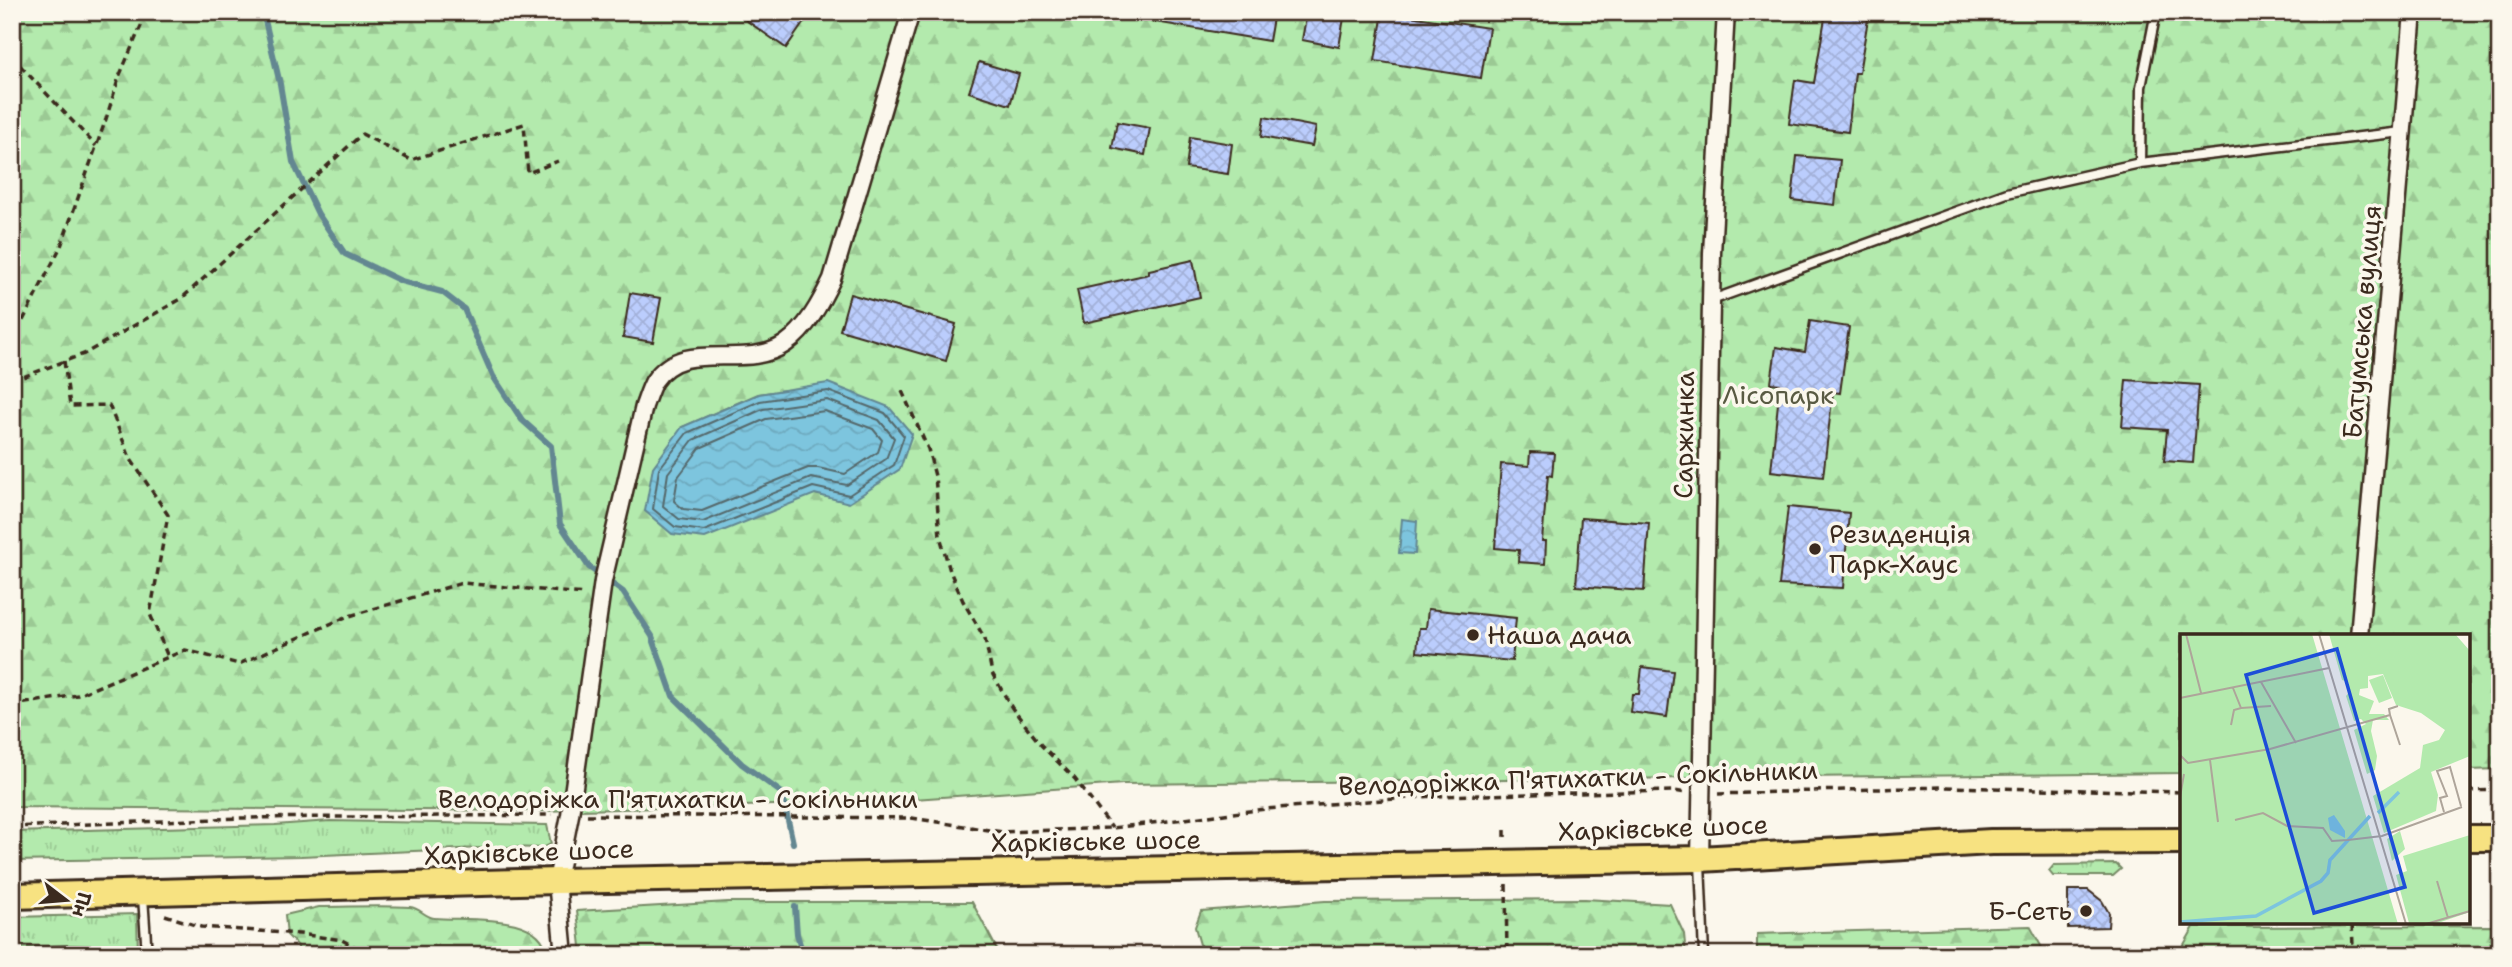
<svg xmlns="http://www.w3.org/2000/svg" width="2512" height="967" viewBox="0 0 2512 967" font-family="'Shantell Sans',sans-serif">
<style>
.grass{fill:url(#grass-tufts);stroke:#778a66;stroke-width:2}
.forest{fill:url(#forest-firs);stroke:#778a66;stroke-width:2;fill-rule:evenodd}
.water{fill:url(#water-waves);stroke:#638791;stroke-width:2}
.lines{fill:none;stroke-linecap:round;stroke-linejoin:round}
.shore{stroke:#55686b;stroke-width:2}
.stream{stroke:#638791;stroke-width:6}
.building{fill:url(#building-cross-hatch);stroke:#3b2a1e;stroke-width:2}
.lane-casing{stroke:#3b2a1e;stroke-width:13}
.street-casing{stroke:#3b2a1e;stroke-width:21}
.primary-casing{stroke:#3b2a1e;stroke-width:30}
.path{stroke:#3b2a1e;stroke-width:3.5;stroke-dasharray:7 5;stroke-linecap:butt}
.lane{stroke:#fbf7ec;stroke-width:8}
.street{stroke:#fbf7ec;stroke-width:16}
.primary{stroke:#f7e281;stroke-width:24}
.poi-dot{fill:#3b2a1e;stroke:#fbf7ec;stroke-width:2.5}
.labels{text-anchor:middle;stroke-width:7;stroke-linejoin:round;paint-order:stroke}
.street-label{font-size:26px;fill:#3b2a1e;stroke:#fbf7ec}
.park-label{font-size:26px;fill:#595a42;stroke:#fbf7ec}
.poi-label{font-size:26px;fill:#3b2a1e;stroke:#fbf7ec;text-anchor:start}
.inset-river{fill:none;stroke:#7dc5de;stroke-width:3.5}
.inset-road{fill:none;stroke:#aea59a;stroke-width:2}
.view{fill:#1d4ed8;fill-opacity:0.15;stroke:#1d4ed8;stroke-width:3.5}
.inset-edge{fill:none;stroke:#3b2a1e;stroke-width:3.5}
</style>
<defs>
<pattern id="grass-tufts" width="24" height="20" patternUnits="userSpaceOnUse" patternTransform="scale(1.75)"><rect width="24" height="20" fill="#b3eaad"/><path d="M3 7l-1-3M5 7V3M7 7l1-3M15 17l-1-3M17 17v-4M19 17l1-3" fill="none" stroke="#9bc994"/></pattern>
<pattern id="forest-firs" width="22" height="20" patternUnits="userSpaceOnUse" patternTransform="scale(1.75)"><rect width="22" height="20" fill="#b3eaad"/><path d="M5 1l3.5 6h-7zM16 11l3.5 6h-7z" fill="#9bc994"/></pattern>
<pattern id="water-waves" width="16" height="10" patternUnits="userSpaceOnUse" patternTransform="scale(1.75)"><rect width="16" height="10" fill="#7dc5de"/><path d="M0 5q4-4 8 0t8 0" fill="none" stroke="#6da9be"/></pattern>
<pattern id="building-cross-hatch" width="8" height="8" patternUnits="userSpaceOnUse" patternTransform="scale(1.75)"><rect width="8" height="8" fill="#bbcdfd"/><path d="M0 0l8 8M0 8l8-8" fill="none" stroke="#a2b0d8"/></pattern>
</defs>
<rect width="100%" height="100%" fill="#fbf7ec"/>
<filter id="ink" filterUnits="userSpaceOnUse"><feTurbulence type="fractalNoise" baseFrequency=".0143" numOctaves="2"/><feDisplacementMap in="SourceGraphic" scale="14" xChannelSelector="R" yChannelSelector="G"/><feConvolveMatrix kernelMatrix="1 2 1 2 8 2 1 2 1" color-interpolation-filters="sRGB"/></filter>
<g filter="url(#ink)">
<path class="grass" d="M330 821 547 825 551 844 543 848 504 847 301 856 12 861V832L275 825Z
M2116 864 2121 869 2113 876H2053L2049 871 2054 865Z
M137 914 138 955H12V917Z"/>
<path class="forest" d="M12 12H2500V769L2468 770V636H2181V773L1123 784 858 803 539 811 12 807ZM828 384 849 502 815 494 682 427 758 394Z
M1585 899 1670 904 1684 934 1686 955H1203L1195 927 1201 911 1325 901Z
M728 902H972L1000 955H582L577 911Z
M319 907C349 907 380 905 410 907 420 908 425 917 434 918 466 921 543 911 547 955H298V946L287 935 285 915Z
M2030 926 2046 955H1757V934Z
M2500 926V955H2178L2194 927Z
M67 945 111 947 124 955H12V948Z"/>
<path class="water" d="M828 383 889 407 912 434 900 469 849 503 815 494 705 538 672 534 645 511 653 467 682 427 759 394Z
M1402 519 1417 521 1415 554 1399 553Z"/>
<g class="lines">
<path class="shore" d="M828 391 885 413 904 436 894 465 849 495 813 487 704 531 675 527 653 509 659 469 687 433 760 401Z
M827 400 879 420 894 438 886 459 847 485 811 478 703 522 679 519 663 506 668 473 693 440 763 409Z
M825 411 873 429 882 440 878 452 845 474 818 468H808L702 511 683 509 674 501 678 477 700 448 766 419Z"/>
<path class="stream" d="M263 12 280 84 293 162 318 214 345 254 401 281 442 292 464 309 493 376 522 420 551 446 560 524 589 567 623 592 652 636 673 696 742 764 782 793 793 843
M795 907 797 934 803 955"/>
</g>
<path class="building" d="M734 12H811L786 48Z
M1150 12H1274L1269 41 1149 21Z
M1307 12H1345L1339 47 1302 40Z
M1383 12 1489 28 1481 78 1375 61Z
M1826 12 1868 19 1859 73H1855L1848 132 1789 124 1795 80 1814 83Z
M979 62 1019 74 1010 105 969 92Z
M1264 117 1316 127 1312 146 1261 137Z
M1117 122 1150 128 1145 155 1112 148Z
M1190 137 1232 144 1228 174 1186 168Z
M1797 156 1840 160 1835 205 1792 200Z
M1193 260 1200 297 1084 323 1077 290 1149 274V270Z
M630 293 661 298 653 342 623 337Z
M850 294 956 324 946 361 840 330Z
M1810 321 1849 327 1840 393 1833 392 1823 477 1771 471 1780 384 1771 383 1776 347 1805 352Z
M2126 380 2199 385 2193 463 2164 461 2167 430 2122 427Z
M1530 452 1554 453 1552 476 1548 475 1542 541H1546L1545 564 1518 562 1519 550 1495 548 1501 464 1529 466Z
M1788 507 1849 513 1843 588 1779 585Z
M1581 518 1649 523 1644 591 1576 586Z
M1428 609 1516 618 1512 661 1417 652 1419 628H1426Z
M1642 667 1673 671 1667 717 1630 712 1632 694H1639Z
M2068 890H2088L2102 901 2109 913 2108 927 2068 928Z"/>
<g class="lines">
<g class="lane-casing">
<path id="lane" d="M2140 163 2141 87 2156 12
M1712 300 2007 193 2140 163 2402 132
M1700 863 1704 955
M143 897 147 955"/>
</g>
<g class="street-casing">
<path id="street" d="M2359 636 2413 12
M1700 859 1712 253 1726 12
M564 955 557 881 570 815 603 581 644 406C647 398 650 388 654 381 685 336 744 372 785 344 807 329 821 302 832 279L911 12"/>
</g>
<g class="primary-casing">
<path id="primary" d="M2468 838H2500
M12 896 557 881 1700 859 1991 842 2181 841"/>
</g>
<path class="path" d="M12 57 96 146
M12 342 61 246 106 119 119 77 147 12
M64 361 70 406 109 405 130 458 168 515 150 614 168 657
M12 381 84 354 181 299 362 134 411 160 524 124 528 173 558 161
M902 391 928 449 935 476 940 536 950 571 963 601 985 639 992 673 1012 708 1041 745 1075 779 1112 828
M12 705 78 695 185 650 239 664 346 617 462 583 585 594
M2468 791 2500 790
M1718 794 1941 787 2181 792
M587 815 912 818 1002 832 1112 828 1265 809 1434 796 1674 791 1686 793
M12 827 241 818 552 815
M1505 830V842
M1506 884 1507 955
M165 915 201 927 300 934 342 940 370 955
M2349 955 2353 946 2352 923"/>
<use href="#lane" class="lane"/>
<use href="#street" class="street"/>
<use href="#primary" class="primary"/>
</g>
</g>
<g class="poi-dot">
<circle cx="1815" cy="549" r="7"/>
<circle cx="1473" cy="635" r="7"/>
<circle cx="2086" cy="911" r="7"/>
</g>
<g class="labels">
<g class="street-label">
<text transform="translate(2362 322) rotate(-85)" y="9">Батумська вулиця</text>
<text transform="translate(1684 435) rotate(-89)" y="9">Саржинка</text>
<text transform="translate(1578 778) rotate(-2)" y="9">Велодоріжка П'ятихатки - Сокільники</text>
<text x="678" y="808">Велодоріжка П'ятихатки - Сокільники</text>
<text transform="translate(1663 828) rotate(-2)" y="9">Харківське шосе</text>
<text transform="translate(1096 841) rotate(-1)" y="9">Харківське шосе</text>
<text transform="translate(529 852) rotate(-2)" y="9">Харківське шосе</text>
</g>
<g class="park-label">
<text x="1778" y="404">Лісопарк</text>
</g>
<g class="poi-label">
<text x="1829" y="543">Резиденція<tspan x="1829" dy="30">Парк-Хаус</tspan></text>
<text x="1487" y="644">Наша дача</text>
<text x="2072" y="920" text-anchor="end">Б-Сеть</text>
</g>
</g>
<g transform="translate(2180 634)">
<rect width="290" height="290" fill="#fbf7ec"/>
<path d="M290 201V278L255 290 229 289 216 241 227 237 223 222Z" fill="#b3eaad"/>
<path d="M0 0H132L218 290H0ZM149 0H275L290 17V122L251 138 258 161 256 177 204 199 193 162 240 134 243 111 259 106 265 96 241 79 216 71 203 40 188 42V54L180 55 179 61 194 67 189 80H204L209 86H193L191 97 197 122 195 136 187 140 174 96 186 90 181 85 174 87 166 62 170 57 168 48 162 46ZM220 197 225 215 212 227 207 205Z" fill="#b3eaad"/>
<path d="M203 41 212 64 199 69 189 46Z" fill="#b3eaad"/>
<path d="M154 181 165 197V204L150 196 148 184Z" fill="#7dc5de"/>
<path class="inset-river" d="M198 179 219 158M0 288 76 282 141 247 148 239 150 226 190 182"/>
<path class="inset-road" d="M6 0 21 59M139 0 226 290M81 48 116 109M0 64 149 34M61 74 91 72M210 81 220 111M51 91 54 76 61 74 53 54M0 121 8 129 90 115 210 81 209 75 218 72M30 126 38 188M0 163 4 140M264 178 260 164 267 162 257 137 270 133 281 172M55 186 83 179 107 192 143 194 152 207 168 206 202 202 282 173M257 247 268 284M246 290 290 277"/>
<path class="view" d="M157 15 225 253 134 279 66 41Z"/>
<rect width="290" height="290" class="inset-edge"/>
</g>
<rect width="2512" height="967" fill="none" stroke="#fbf7ec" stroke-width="42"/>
<rect x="21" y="21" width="2470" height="925" fill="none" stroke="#3b2a1e" stroke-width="2.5" filter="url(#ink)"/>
<g transform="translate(66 900) rotate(106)" stroke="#fbf7ec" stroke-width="5" paint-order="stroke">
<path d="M0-5L12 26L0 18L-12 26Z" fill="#3b2a1e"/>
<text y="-10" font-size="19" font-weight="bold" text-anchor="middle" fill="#3b2a1e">Пн</text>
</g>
</svg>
